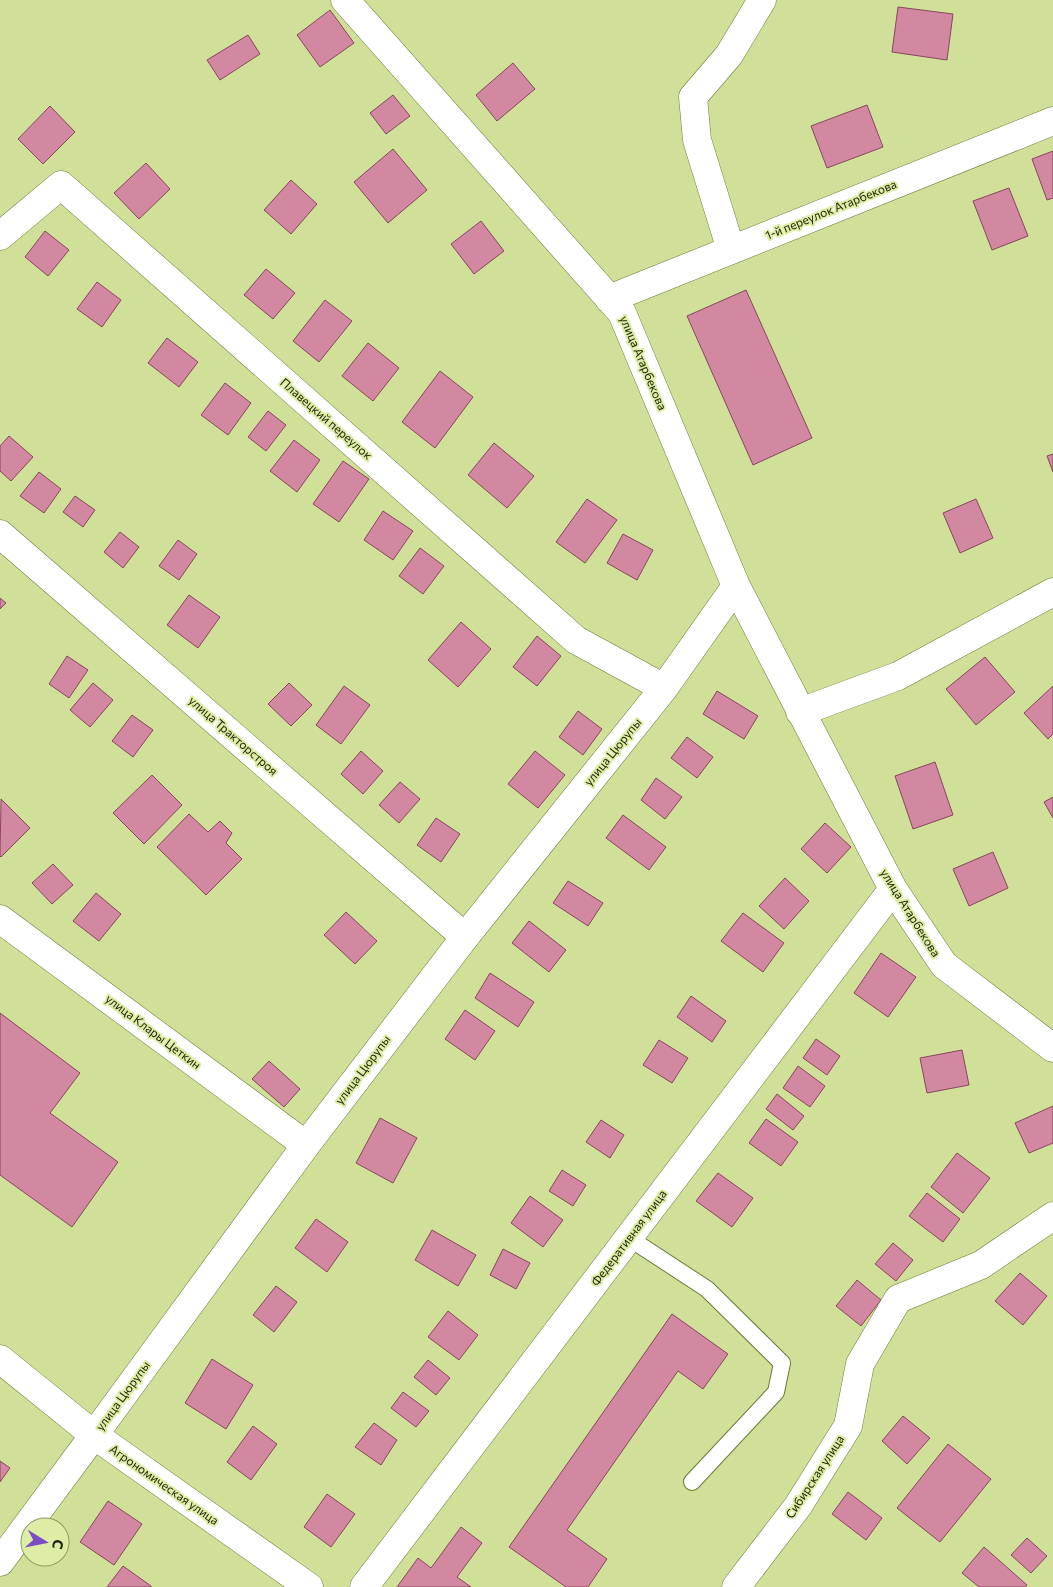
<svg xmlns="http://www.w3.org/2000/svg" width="1053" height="1587" viewBox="0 0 1053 1587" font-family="Commissioner,sans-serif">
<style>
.building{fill:#d188a0;stroke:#88465d}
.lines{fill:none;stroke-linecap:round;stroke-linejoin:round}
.service-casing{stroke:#6c7936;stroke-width:18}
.minor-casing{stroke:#6c7936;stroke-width:29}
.tertiary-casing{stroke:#6c7936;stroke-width:29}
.service{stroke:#fff;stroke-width:16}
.minor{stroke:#fff;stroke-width:28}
.tertiary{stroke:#fff;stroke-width:28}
.labels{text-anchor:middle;stroke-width:4;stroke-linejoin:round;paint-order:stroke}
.street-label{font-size:12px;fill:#1a2004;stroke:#ddeda6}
</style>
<rect width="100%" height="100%" fill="#d0e099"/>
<path class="building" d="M898 7 953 14 947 60 892 52Z
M330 10 354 43 320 67 297 35Z
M248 35 260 54 220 80 207 60Z
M513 63 535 89 497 121 476 95Z
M393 95 410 116 386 134 370 113Z
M867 105 883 147 827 168 811 126Z
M50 106 75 132 43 164 18 139Z
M393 149 427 190 388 223 354 182Z
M1053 151V198L1047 200 1032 159Z
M146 163 170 189 139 219 114 193Z
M291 180 317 204 291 234 264 210Z
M1009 188 1028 236 992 250 973 201Z
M481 221 504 251 474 274 451 244Z
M45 231 69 250 48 276 25 257Z
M266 269 295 293 273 319 244 295Z
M97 282 121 300 102 327 77 309Z
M746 290 812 438 753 465 687 316Z
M325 300 352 321 319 362 293 341Z
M167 338 198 362 179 387 148 363Z
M368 343 399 368 373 401 342 376Z
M440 371 473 397 435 448 402 422Z
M225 383 251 403 228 435 201 415Z
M268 411 286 425 266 451 248 437Z
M9 436 33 457 11 481 0 471V446Z
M294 440 320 460 297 492 270 471Z
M494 443 534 476 507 508 468 475Z
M1053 454V472L1047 456Z
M343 461 369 479 339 522 313 504Z
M39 472 61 489 44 513 20 496Z
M75 496 95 510 83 527 63 512Z
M587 499 617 520 585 563 556 542Z
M976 499 993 538 960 553 943 513Z
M383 511 413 531 393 560 364 540Z
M120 532 139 547 123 568 104 552Z
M623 534 653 550 637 580 607 563Z
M178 540 197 554 179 580 159 566Z
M420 548 444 566 423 594 399 576Z
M189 595 220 617 198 648 167 625Z
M0 598 6 603 0 609Z
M461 622 491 649 458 687 428 660Z
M537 636 561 656 537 686 513 667Z
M67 656 88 670 69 698 49 684Z
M985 657 1015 692 976 725 946 689Z
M93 683 113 700 90 727 70 710Z
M289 683 312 705 291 726 268 704Z
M344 686 370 705 341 744 316 725Z
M1053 686V734L1048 739 1024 713Z
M717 691 758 716 744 739 703 714Z
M578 711 602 729 583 755 559 737Z
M132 715 153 730 133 757 112 741Z
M687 737 713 757 697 778 671 758Z
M361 751 383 771 363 794 341 774Z
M535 751 565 775 538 808 508 784Z
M935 762 953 815 913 829 895 776Z
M152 775 182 805 144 844 113 813Z
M656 778 682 797 665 819 641 800Z
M400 782 420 799 399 823 379 805Z
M1053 797V818L1044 802Z
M1 799 30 828 1 857 0 856Z
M189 814 208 832 220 821 232 833 226 843 242 859 206 895 157 847Z
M623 815 666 847 649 870 606 838Z
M436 818 460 834 441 862 417 845Z
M825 823 851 847 827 873 801 849Z
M993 852 1008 888 969 906 953 869Z
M53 864 73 885 52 904 32 883Z
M785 878 809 901 784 929 759 906Z
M568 881 603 903 588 926 553 903Z
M96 893 121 914 99 941 73 921Z
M346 912 377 941 355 964 324 935Z
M743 913 784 943 763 972 721 941Z
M529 921 566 950 549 972 512 943Z
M881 953 916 977 888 1017 854 993Z
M490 973 534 1002 518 1027 475 998Z
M691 996 726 1021 712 1042 677 1017Z
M465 1010 495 1031 475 1060 445 1039Z
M0 1013 80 1073 50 1113 118 1162 72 1227 0 1175Z
M816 1039 840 1056 827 1075 803 1058Z
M659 1040 688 1058 672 1083 643 1065Z
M962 1050 969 1085 927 1093 920 1058Z
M269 1061 300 1089 284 1107 252 1079Z
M798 1066 825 1086 810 1107 783 1088Z
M777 1094 804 1116 793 1130 766 1109Z
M1053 1106V1143L1029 1153 1015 1123Z
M380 1118 417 1138 393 1183 356 1163Z
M766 1119 798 1142 781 1166 749 1143Z
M601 1120 624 1135 610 1158 586 1142Z
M957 1153 990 1178 963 1213 931 1187Z
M562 1170 586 1185 573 1206 549 1191Z
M718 1173 753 1198 732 1227 696 1201Z
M927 1193 960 1219 943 1242 909 1216Z
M530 1196 563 1220 543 1247 511 1223Z
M316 1219 348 1242 327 1272 295 1248Z
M432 1230 476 1255 458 1286 415 1260Z
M893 1243 913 1260 896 1281 875 1264Z
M503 1249 530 1263 516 1289 490 1275Z
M1020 1273 1047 1296 1023 1325 995 1301Z
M857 1280 881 1300 861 1326 836 1306Z
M276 1286 297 1302 274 1332 253 1315Z
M448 1311 478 1335 459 1360 428 1337Z
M672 1314 728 1354 703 1389 678 1371 567 1530 607 1559 588 1587H566L509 1547Z
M212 1359 253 1385 226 1429 185 1403Z
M428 1360 450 1378 436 1395 414 1377Z
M403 1392 429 1411 416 1427 391 1408Z
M903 1416 930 1438 907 1464 882 1441Z
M374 1423 397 1440 381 1465 355 1447Z
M253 1426 277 1444 251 1480 227 1462Z
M948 1444 991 1479 940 1542 897 1508Z
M0 1461 10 1468 0 1482Z
M848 1492 882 1518 866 1540 832 1514Z
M327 1494 355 1514 331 1547 304 1527Z
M108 1501 142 1524 114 1565 80 1542Z
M461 1527 482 1543 457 1577 471 1587H397L418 1558 431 1568Z
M1027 1538 1047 1556 1031 1573 1011 1555Z
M984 1547 1027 1585 1025 1587H979L962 1573Z
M123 1566 151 1586V1587H107Z"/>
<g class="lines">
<g class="service-casing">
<path id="service" d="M629 1238 707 1289 782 1363 776 1392 692 1482"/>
</g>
<g class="minor-casing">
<path id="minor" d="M345 0 622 313 736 586 893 889 944 965 1053 1048
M0 236 61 185 576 640 664 688
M731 250 697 140 693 97 729 55 762 0
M609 299 1053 121
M0 534 465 937
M800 712 898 676 1053 592
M0 919 306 1145
M0 1359 94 1435 309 1587
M94 1435 306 1145 465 937 664 688 736 586
M364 1587 893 889
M736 1587 798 1506 848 1426 860 1364 898 1299 981 1265 1053 1216"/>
</g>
<g class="tertiary-casing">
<path id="tertiary" d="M0 1562 94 1435"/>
</g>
<use href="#service" class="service"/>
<use href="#minor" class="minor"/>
<use href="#tertiary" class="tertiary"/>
</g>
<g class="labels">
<g class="street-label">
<text transform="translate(831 210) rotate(-22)" y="4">1-й переулок Атарбекова</text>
<text transform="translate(643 363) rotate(67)" y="4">улица Атарбекова</text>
<text transform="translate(326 419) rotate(41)" y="4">Плавецкий переулок</text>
<text transform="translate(233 736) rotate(41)" y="4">улица Тракторстроя</text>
<text transform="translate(613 752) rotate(-51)" y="4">улица Цюрупы</text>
<text transform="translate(910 913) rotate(58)" y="4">улица Атарбекова</text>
<text transform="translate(153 1032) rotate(37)" y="4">улица Клары Цеткин</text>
<text transform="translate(363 1070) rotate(-53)" y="4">улица Цюрупы</text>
<text transform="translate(629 1238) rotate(-53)" y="4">Федеративная улица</text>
<text transform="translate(123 1396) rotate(-54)" y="4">улица Цюрупы</text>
<text transform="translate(815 1477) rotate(-57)" y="4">Сибирская улица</text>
<text transform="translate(164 1485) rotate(35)" y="4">Агрономическая улица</text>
</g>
</g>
<g transform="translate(45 1542) rotate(100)"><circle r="24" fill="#ddeda6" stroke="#8f9b65"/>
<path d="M0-4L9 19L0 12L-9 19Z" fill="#7e4dc5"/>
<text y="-8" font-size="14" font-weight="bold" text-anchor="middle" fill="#1a2004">С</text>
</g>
</svg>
